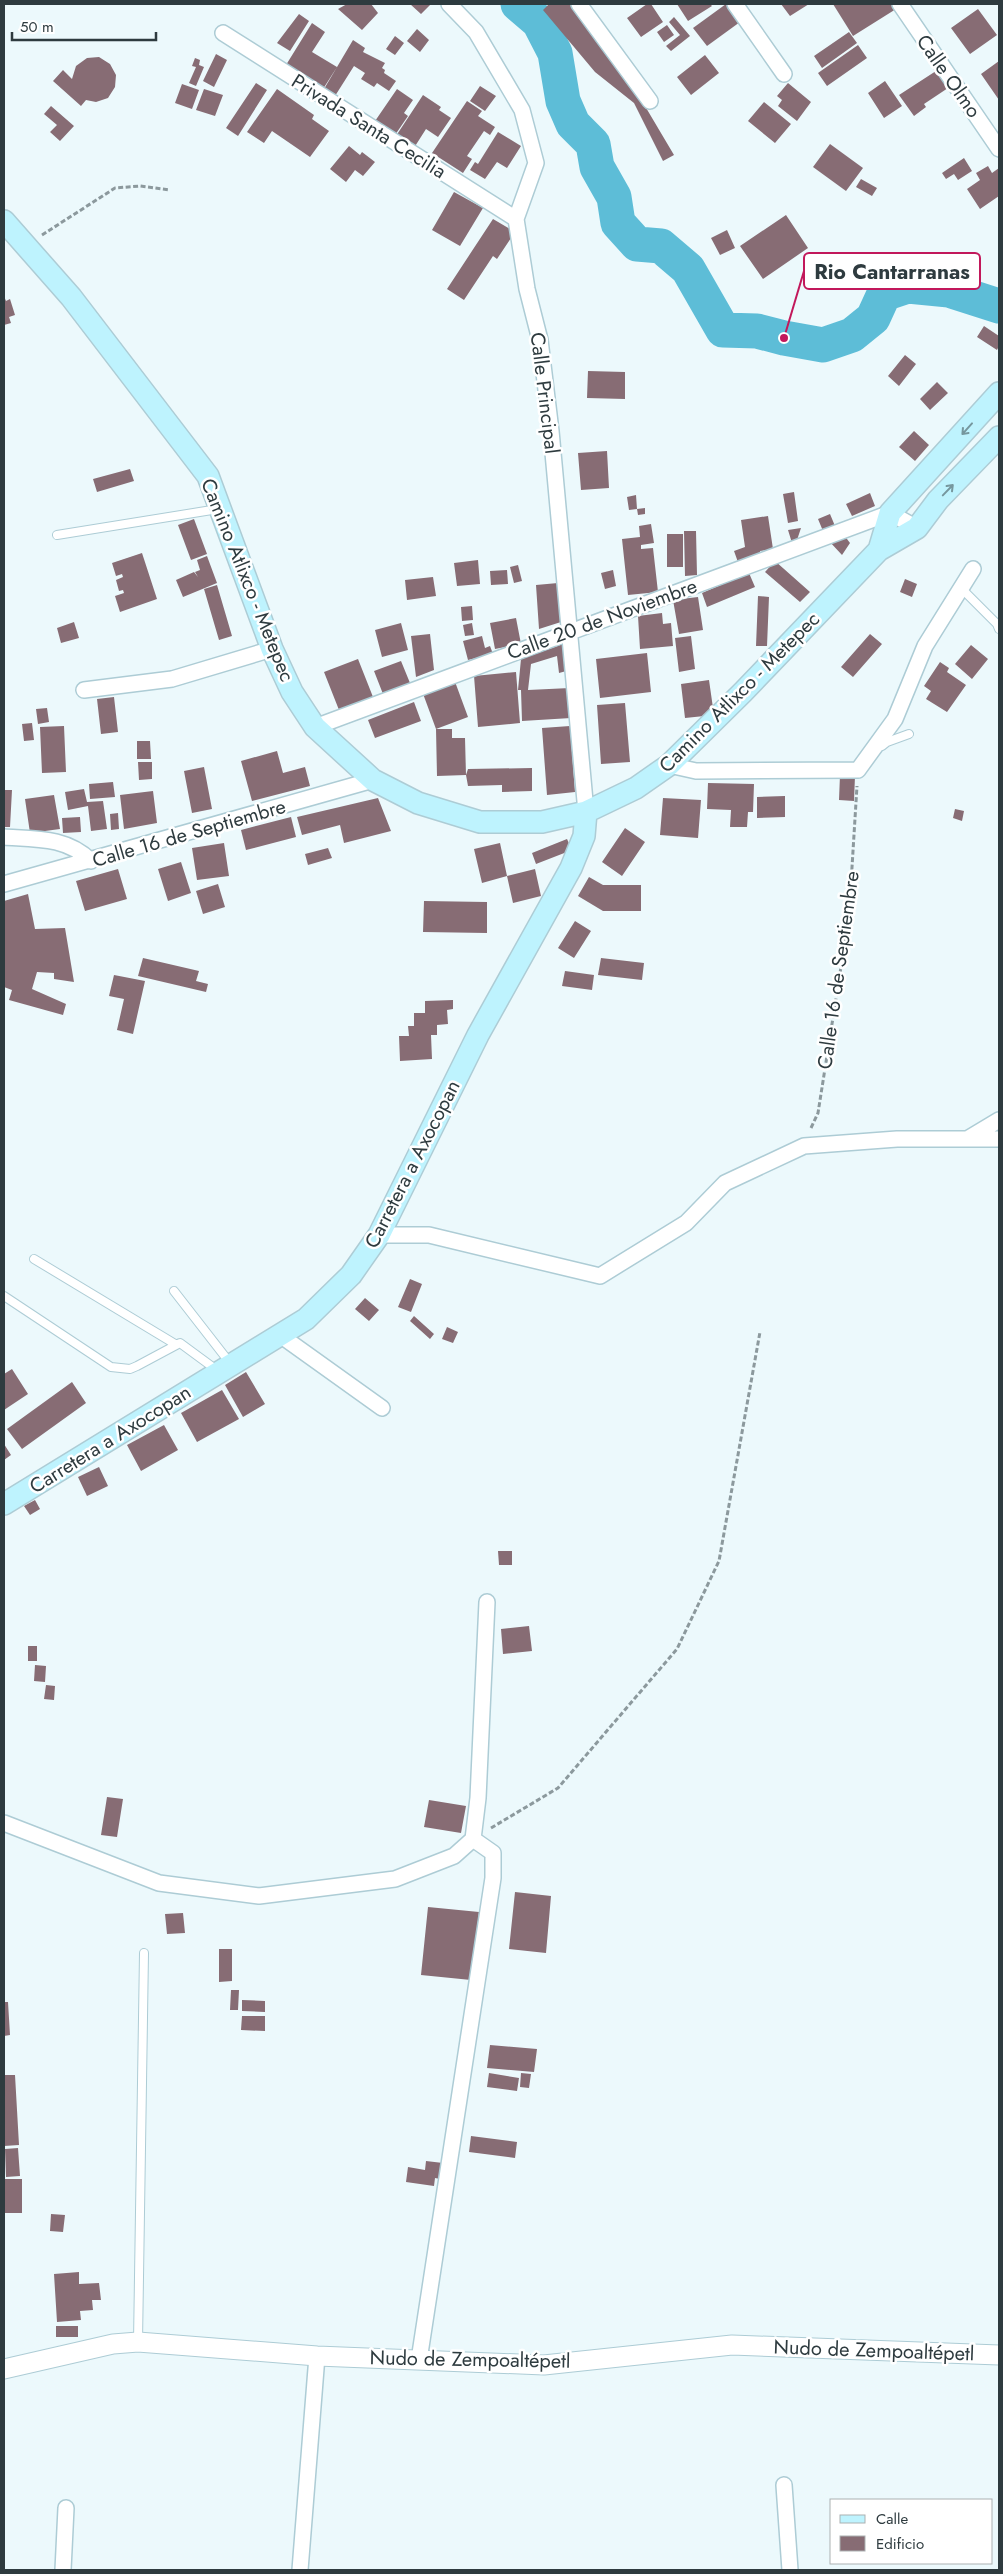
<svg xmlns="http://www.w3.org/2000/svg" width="1003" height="2574" viewBox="0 0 1003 2574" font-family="Jost,sans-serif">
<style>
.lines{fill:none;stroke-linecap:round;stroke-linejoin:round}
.river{stroke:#5dbdd7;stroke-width:35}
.building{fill:#876c74}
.service-casing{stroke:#adccd5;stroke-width:10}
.minor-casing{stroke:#adccd5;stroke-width:18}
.tertiary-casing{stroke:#adccd5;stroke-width:21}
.secondary-casing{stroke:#adccd5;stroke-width:24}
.path{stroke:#8c999d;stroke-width:3;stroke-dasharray:5 2.5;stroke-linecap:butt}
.service{stroke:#fff;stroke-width:8}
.minor{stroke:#fff;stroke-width:15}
.tertiary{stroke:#fff;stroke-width:19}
.secondary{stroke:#bef3fe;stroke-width:21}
.oneway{stroke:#76979e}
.labels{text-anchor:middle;stroke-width:5;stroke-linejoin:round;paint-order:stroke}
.street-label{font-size:20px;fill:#2e3b3f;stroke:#fff}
.leader{fill:none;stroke:#c2185b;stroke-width:2}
.callout-dot{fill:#c2185b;stroke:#fff;stroke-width:2}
.callout{fill:#fff;stroke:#c2185b;stroke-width:2}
.callout-label{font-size:21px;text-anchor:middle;font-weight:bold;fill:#2e3b3f}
</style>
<rect width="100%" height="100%" fill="#ecf9fc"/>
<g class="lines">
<path class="river" d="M518 4 539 22 555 53 563 101 573 124 593 144 597 167 614 197 618 223 637 244 661 246 688 269 723 330 757 331 784 338 823 345 852 335 873 318 884 294 908 286 949 290 999 306"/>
</g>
<path class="building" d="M347 4H371L378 13 362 30 338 9Z
M410 4H431L421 14Z
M549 4H572L642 101 674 155 663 161 634 103 595 72 543 10Z
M647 4H651L663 22 641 37 627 18Z
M677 4H710L712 6 688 21Z
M726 4 740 22 707 46 693 28Z
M781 4H809L790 16Z
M833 4H892L896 9 853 36Z
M978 9 997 35 970 54 951 28Z
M299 14 309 21 290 51 277 43Z
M674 17 690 36 671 51 666 46 680 35 669 22Z
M312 23 325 32 312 52 337 67 323 89 286 65Z
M667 25 674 35 664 42 657 32Z
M417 29 429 40 420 52 407 41Z
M849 32 857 43 822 68 814 56Z
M395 36 404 43 395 55 386 49Z
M353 40 365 48 363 52 385 63 382 68 385 70 384 73 396 81 389 91 377 83 374 87 361 79 365 73 354 66 335 96 324 89Z
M858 45 867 58 827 86 818 73Z
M216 54 227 60 214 87 203 81Z
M705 55 719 73 691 95 677 77Z
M99 57 110 64 116 75 115 87 108 98 96 102 86 100 81 106 53 81 63 70 72 79 76 66 87 58Z
M195 58 200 60 199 65 204 67 196 86 189 83 196 67 192 66Z
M999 61V100L981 74Z
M936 71 948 88 924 104 926 107 914 116 899 95Z
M885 81 902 106 884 118 868 93Z
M256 83 267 90 238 136 226 128Z
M788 83 811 102 797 121 778 106 782 100 777 96Z
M182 84 199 90 192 109 175 103Z
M480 86 496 96 485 111 470 101Z
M204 89 223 95 215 116 196 110Z
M277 89 314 115 312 119 329 131 310 157 272 131 264 143 247 132Z
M397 89 413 100 404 113 408 116 393 138 373 124Z
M423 95 441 107 439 110 451 118 438 137 426 129 412 151 394 139Z
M467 101 482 111 478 116 495 127 490 135 484 131 467 156 472 159 463 173 432 153Z
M764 102 791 124 775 143 748 121Z
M51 106 74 126 60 141 50 132 57 125 44 114Z
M498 132 521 146 507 168 497 162 485 179 470 170 475 162 478 164Z
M830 144 863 168 846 191 813 167Z
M349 146 360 155 362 152 375 162 363 176 355 170 346 182 330 169Z
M964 158 972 171 958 180 954 174 946 179 942 173Z
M988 166 992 173 999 168V196L980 209 967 189 980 180 976 173Z
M861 179 877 188 872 196 856 187Z
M454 192 483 208 460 246 432 230Z
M786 215 808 248 763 279 740 246Z
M493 219 515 232 497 259 493 256 464 300 447 289Z
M727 230 735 248 720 255 711 238Z
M4 296 6 301 10 299 15 315 9 317 11 323 4 325Z
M984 326 999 336V346L997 350 977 337Z
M905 355 916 364 899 386 888 376Z
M588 371 625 372V399L587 398Z
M937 382 948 393 930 410 920 399Z
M914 431 929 445 915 461 899 447Z
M607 451 609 488 581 490 578 453Z
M130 469 134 481 97 492 93 479Z
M794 492 798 521 788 523 783 494Z
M870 493 875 506 852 516 846 504Z
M636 495 637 509 629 510 627 497Z
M645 508V514L638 515 637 509Z
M830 514 835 526 823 531 818 519Z
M768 516 773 549 760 551 761 557 739 565 734 551 745 547 741 520Z
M194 519 207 554 191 560 178 525Z
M651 524 654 543 641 545V549L653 548 658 592 628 595 622 539 640 537 639 526Z
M801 528 797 540 792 543 788 530Z
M684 531H696L697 575 685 576Z
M667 534H683V567H667Z
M844 535 850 543 842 555 829 541Z
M142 553 157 599 120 612 115 596 124 593 123 590 119 591 116 580 123 577 122 574 116 576 112 563Z
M207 556 217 583 183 597 176 580 194 572 198 577 195 572 200 570 197 560Z
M478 560 480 584 457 586 454 563Z
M775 561 810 592 800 602 765 572Z
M518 565 522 581 514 583 510 567Z
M507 570 508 584 491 585 490 571Z
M613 570 616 586 605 589 601 573Z
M749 573 755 587 707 607 702 593Z
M433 577 436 596 407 600 405 580Z
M905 579 917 584 912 597 900 592Z
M558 583 561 622 539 629 536 585Z
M217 585 232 636 219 640 204 589Z
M758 596 769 597 767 646H756Z
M698 597 703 630 679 634 673 600Z
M472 606 473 620 462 621 461 607Z
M662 613 663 624 671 623 673 646 640 649 638 616Z
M516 618 521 644 495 649 490 623Z
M74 622 79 638 61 643 57 628Z
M401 623 408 650 382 657 375 630Z
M472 623 474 635 465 636 463 625Z
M430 634 434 670 416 677 411 636Z
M870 634 882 644 853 677 841 667Z
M482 636 485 648 490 646 493 654 468 660 463 641Z
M691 636 695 669 679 672 675 638Z
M566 643 570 670 559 673 557 656 531 664 528 690 570 688 571 718 522 721 521 690H518L521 659Z
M971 645 988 659 972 679 955 664Z
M647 653 651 692 600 698 596 659Z
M358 659 373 697 339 710 324 672Z
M401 661 410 683 383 694 374 671Z
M940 662 949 668 947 672 966 685 947 712 926 699 931 691 924 686Z
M516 672 520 723 478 727 474 676Z
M454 679 468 717 436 729 422 691Z
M709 680 714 715 685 718 681 684Z
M114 697 118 732 101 734 97 699Z
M414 702 421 721 375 738 368 720Z
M625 703 630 762 601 764 597 705Z
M47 708 49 722 38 724 36 709Z
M32 723 34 740 24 741 22 724Z
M64 726 66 772 42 773 40 727Z
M570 726 575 792 547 795 542 728Z
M436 729H452V738H465L466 775 437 776Z
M137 741H150L151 759H137Z
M277 751 283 773 305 767 310 786 252 801 241 761Z
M138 762H152V779L139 780Z
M204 767 212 809 192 813 184 771Z
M532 768V791L502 792V785L468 786 466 775 468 769Z
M840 775 855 776 854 801 839 800Z
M113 782 115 797 90 799 89 784Z
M708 783 754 784 753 812H748L747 827H730L731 810 707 809Z
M84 789 87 802 103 801 107 829 91 831 88 806 68 810 65 792Z
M4 790H12L10 827H4Z
M153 791 157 823 124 829 120 795Z
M54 795 60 829 30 833 25 799Z
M785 796V817L757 818V797Z
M378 798 391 831 344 843 340 825 302 835 297 817Z
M663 798 701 800 698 838 660 835Z
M955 809 964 811 962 821 953 818Z
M118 813 119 829 111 830 110 814Z
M80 817 81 832 63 833 62 818Z
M291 817 296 837 246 850 241 830Z
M625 828 645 842 622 876 602 862Z
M567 839 572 850 536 864 532 853Z
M224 843 229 876 197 880 192 848Z
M500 843 507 876 482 883 474 849Z
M328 848 332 858 308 865 305 854Z
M181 862 191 893 168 901 158 869Z
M118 869 127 899 85 911 76 881Z
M535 869 541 896 513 903 507 876Z
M589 877 603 885H641V911H603L578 896Z
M218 884 225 907 203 914 196 891Z
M28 894 35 929 65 928 74 982 54 979V973L37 972 32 989 66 1004 63 1015 9 1000 12 990 4 987V901Z
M424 901 487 902V933L423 932Z
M575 921 591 931 574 958 558 948Z
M143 958 199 971 196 981 208 984 206 992 138 976Z
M601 958 644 963 642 980 598 975Z
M565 971 594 975 592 990 562 986Z
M114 975 145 981 133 1034 117 1030 124 999 109 996Z
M453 1000V1009L447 1010 448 1024 437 1025V1035H431L432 1059 400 1061 399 1036H409L408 1026H414V1013H425V1001Z
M410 1279 422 1284 411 1312 398 1307Z
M365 1298 379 1310 369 1321 355 1309Z
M414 1316 434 1334 430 1339 410 1321Z
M447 1327 458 1332 453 1343 442 1339Z
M12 1369 28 1394 4 1410V1374Z
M246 1372 265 1404 243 1417 225 1385Z
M72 1382 86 1403 22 1449 7 1429Z
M222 1390 239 1419 197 1442 181 1413Z
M164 1425 178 1450 141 1471 127 1445Z
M4 1444 11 1455 4 1460Z
M99 1467 108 1486 87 1496 78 1477Z
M35 1500 40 1509 30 1515 24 1506Z
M498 1551H512V1565H499Z
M529 1626 532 1651 503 1654 501 1629Z
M28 1646H37V1661H28Z
M35 1665 46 1666 45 1682 34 1681Z
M46 1685 55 1686 54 1700 44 1699Z
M107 1797 123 1799 117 1837 101 1835Z
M429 1800 466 1806 461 1833 424 1827Z
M515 1892 551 1896 546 1953 509 1949Z
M428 1907 479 1912 471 1980 421 1975Z
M183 1913 185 1933 167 1934 165 1914Z
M219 1949H232V1981L219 1982Z
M231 1990H239L238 2010H230Z
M242 2000 265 2001V2012L242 2011Z
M4 2002H8L10 2035 4 2036Z
M242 2016H265V2031L241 2030Z
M490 2045 537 2049 534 2072 487 2068Z
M489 2073 519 2078 517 2091 487 2087Z
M521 2073 531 2074 529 2088 520 2087Z
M4 2075H15L19 2145 4 2146Z
M471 2136 517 2142 515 2158 469 2152Z
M18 2148 20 2176 6 2177 5 2149Z
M426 2161 443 2163 440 2179 435 2178 434 2186 406 2182 408 2167 425 2170Z
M4 2179H22V2213H4Z
M51 2214 65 2215 63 2232 50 2231Z
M79 2272V2284L99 2283 101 2300H92L93 2310 80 2311 81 2320 57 2322 54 2274Z
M56 2326H78V2337H56Z"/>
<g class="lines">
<g class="service-casing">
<path id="service" d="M57 535 218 509
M961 588 997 624 999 629
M882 746 887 742 909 734
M34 1259 175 1344
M174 1291 230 1363
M4 1296 111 1367 130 1369 137 1366 180 1343 218 1371
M138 2342 144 1953"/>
</g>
<g class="minor-casing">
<path id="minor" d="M449 4 476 32 522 110 536 163 516 219 527 289 540 340 551 431 586 812
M579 4 650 101
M735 4 784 74
M900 4 999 149
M223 33 516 219
M84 690 172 679 272 649
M315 727 890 513 917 528
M669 765 696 771 858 770 895 719 925 646 973 569
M4 837C36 839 67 837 91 861
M4 884 373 780
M969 1138 999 1120
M379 1235H429L600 1276 686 1223 725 1183 804 1146 897 1139H999
M280 1335 382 1408
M4 1823 159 1883 259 1896 395 1879 454 1856 473 1839 478 1798 487 1602
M419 2360 493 1878V1853L473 1839
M784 2485 790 2570
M63 2570 66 2508
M300 2570 317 2356"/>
</g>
<g class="tertiary-casing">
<path id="tertiary" d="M4 2369 113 2344 138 2342 317 2356 544 2365 732 2345 999 2355"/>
</g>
<g class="secondary-casing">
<path id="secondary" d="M4 221 71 297 208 476 272 649 292 692 315 727 373 780 418 803 480 822H542L586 812 636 788 669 765 743 692 879 550 917 528 938 500 999 437
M879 550 890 513 999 393
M4 1504 306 1319 351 1275 379 1235 478 1035 571 868 584 836 586 812"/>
</g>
<path class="path" d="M42 235 115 188 140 186 170 190
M811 1128 818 1113 849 916 857 786
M491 1828 558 1788 677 1649 719 1561 760 1332"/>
<use href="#service" class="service"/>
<use href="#minor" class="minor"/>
<use href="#tertiary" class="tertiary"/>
<use href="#secondary" class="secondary"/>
</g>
<defs><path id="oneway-shaft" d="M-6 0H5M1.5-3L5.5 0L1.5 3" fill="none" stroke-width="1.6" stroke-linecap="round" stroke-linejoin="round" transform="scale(1.25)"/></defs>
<g class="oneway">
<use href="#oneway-shaft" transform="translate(967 429) rotate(132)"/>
<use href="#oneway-shaft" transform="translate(948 490) rotate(-46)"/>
</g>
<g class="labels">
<g class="street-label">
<text transform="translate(949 76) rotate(55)" y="7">Calle Olmo</text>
<text transform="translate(369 126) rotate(32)" y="7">Privada Santa Cecilia</text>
<text transform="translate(545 393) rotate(83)" y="7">Calle Principal</text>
<text transform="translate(248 580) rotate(68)" y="7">Camino Atlixco - Metepec</text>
<text transform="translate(602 619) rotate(-20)" y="7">Calle 20 de Noviembre</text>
<text transform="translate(739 692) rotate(-45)" y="7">Camino Atlixco - Metepec</text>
<text transform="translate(189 833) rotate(-16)" y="7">Calle 16 de Septiembre</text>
<text transform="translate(838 970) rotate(-82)" y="7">Calle 16 de Septiembre</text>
<text transform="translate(412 1164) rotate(-63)" y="7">Carretera a Axocopan</text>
<text transform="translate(110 1439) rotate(-32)" y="7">Carretera a Axocopan</text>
<text transform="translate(874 2350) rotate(2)" y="7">Nudo de Zempoaltépetl</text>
<text transform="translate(470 2359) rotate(1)" y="7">Nudo de Zempoaltépetl</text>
</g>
</g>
<path class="leader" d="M784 338L804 271"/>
<circle class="callout-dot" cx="784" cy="338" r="5"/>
<rect class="callout" x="804" y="253" width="176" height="36" rx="5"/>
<g class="callout-label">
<text x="892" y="279">Rio Cantarranas</text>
</g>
<rect width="1003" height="2574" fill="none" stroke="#2e3b3f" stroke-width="10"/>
<rect x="830" y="2499" width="162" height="65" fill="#ffffff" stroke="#abb1b2"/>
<rect x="840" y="2515" width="25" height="8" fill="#bef3fe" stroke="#abb1b2"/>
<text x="876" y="2524" font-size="15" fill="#2e3b3f">Calle</text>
<rect x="840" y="2536" width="25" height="15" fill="#876c74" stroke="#abb1b2"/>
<text x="876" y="2549" font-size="15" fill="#2e3b3f">Edificio</text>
<path d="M12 32v8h144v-8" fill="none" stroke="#2e3b3f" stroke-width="2.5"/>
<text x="20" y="32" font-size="15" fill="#2e3b3f" stroke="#ffffff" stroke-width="4" paint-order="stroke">50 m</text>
</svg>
